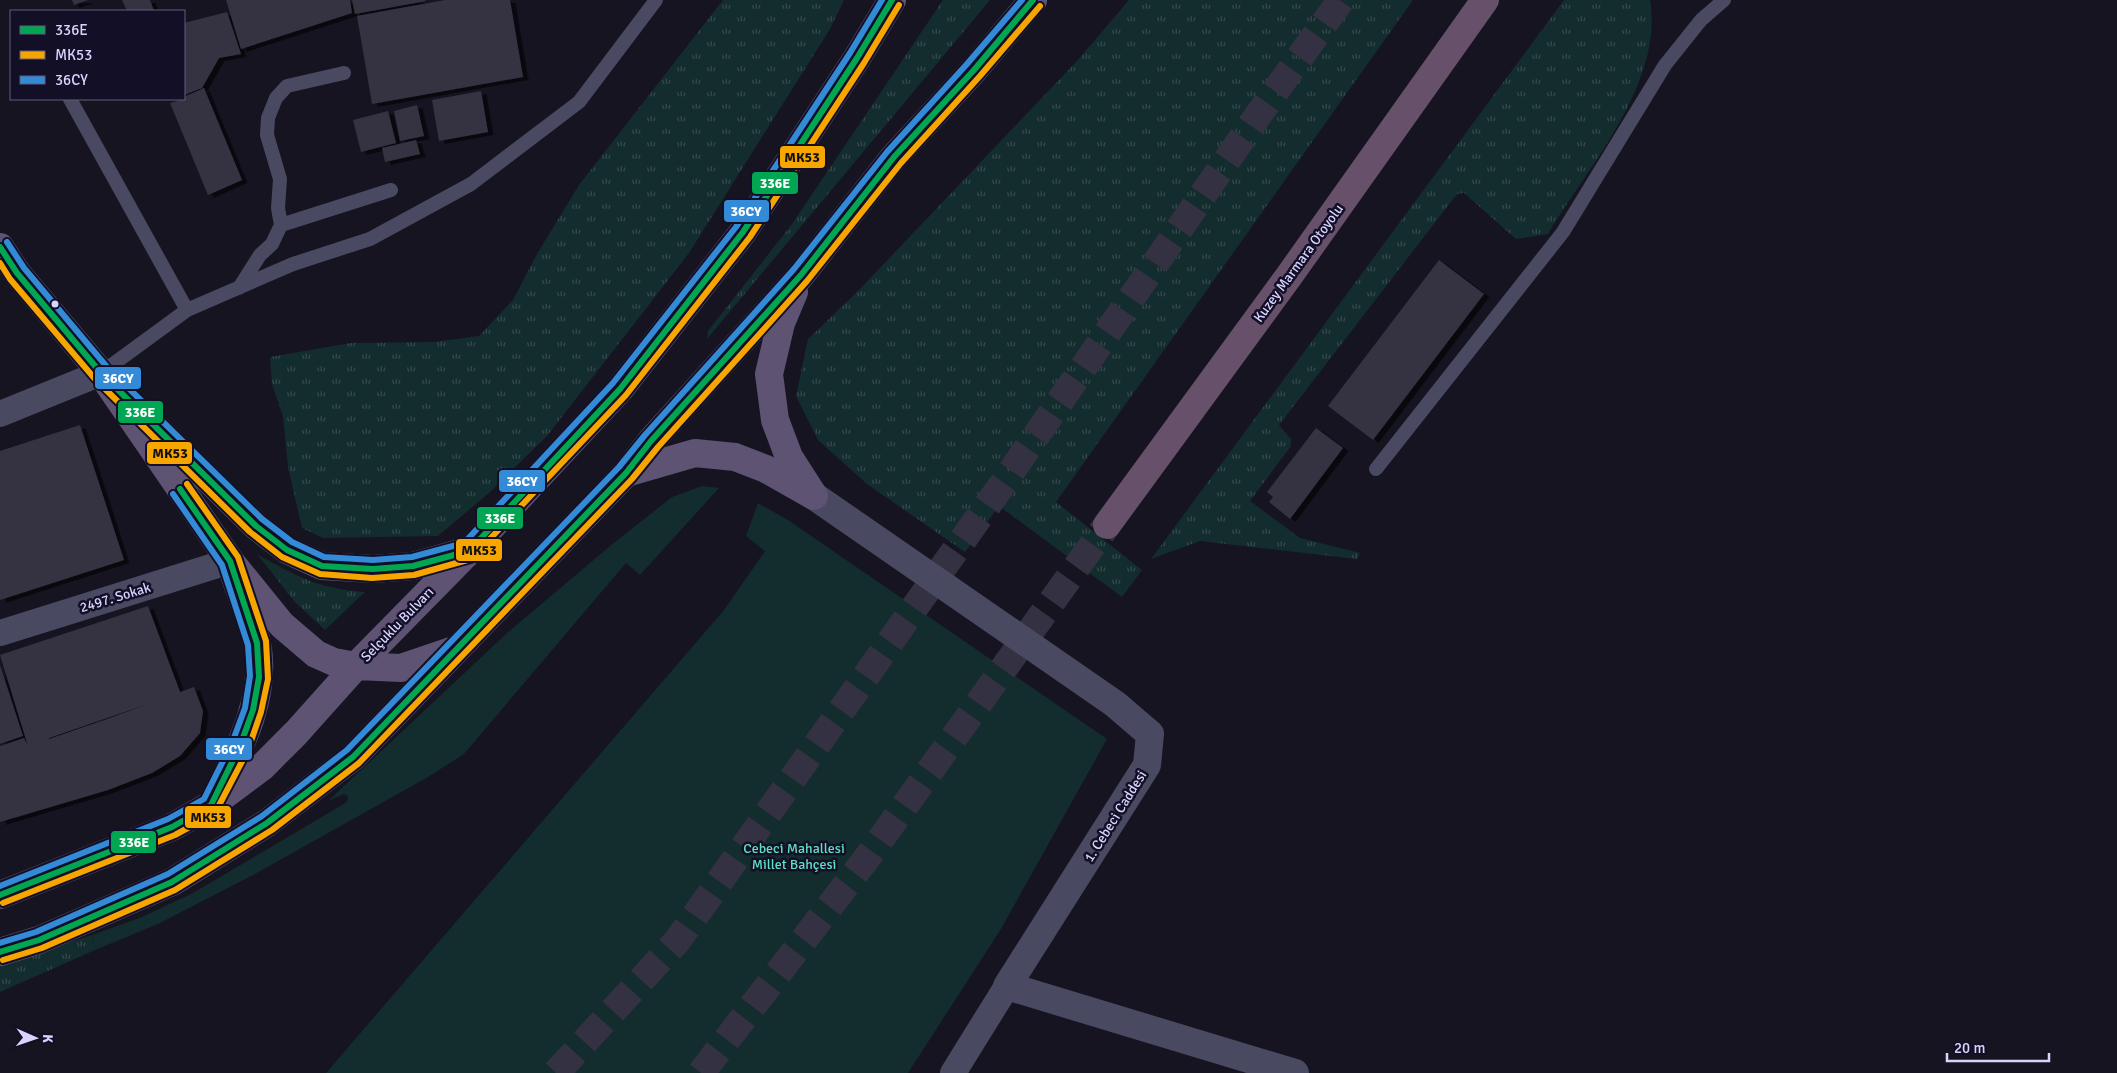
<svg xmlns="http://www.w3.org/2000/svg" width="2117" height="1073" viewBox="0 0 2117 1073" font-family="Signika,sans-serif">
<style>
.grass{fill:url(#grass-tufts)}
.park{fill:#132c2d}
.building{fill:#343243;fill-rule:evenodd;filter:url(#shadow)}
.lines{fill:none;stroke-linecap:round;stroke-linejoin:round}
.motorway-tunnel{stroke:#333142;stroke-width:28;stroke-dasharray:28 14;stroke-linecap:butt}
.service{stroke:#4a4962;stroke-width:14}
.minor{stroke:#4a4962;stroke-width:26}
.tertiary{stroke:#4a4962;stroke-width:28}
.secondary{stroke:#575674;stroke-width:28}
.primary{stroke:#5e5373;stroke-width:28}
.motorway{stroke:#67516a;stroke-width:28}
.bus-1-casing{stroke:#130f26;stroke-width:10}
.bus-2-casing{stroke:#130f26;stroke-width:10}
.bus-3-casing{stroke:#130f26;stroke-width:10}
.bus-1{stroke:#00a651;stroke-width:6}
.bus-2{stroke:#f7a600;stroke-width:6}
.bus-3{stroke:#338bd7;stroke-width:6}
.bus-dot{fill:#d9d4ff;stroke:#130f26;stroke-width:2}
.labels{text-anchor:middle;stroke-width:5;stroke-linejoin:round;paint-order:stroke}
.street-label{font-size:14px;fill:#d9d4ff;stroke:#130f26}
.park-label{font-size:14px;fill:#5fe0c0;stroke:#130f26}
.line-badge{stroke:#130f26;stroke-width:2}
.badge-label{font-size:14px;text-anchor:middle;font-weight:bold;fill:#fff}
.pale-badge-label{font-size:14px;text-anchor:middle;font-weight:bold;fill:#111}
</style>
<defs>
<pattern id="grass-tufts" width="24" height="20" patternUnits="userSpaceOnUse" patternTransform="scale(1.25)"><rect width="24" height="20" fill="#132c2d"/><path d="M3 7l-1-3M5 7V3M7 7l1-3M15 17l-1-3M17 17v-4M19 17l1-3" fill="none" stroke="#354a4c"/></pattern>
<filter id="shadow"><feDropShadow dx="5.5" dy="3" stdDeviation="0" flood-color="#0009"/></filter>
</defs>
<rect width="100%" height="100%" fill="#161421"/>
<path class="grass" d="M723 0H844L830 29 689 253 547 436 490 492 438 536 323 538 302 528 288 467 283 416 272 384 270 357 351 343 435 342 479 336 513 300 537 254 579 185Z
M943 0H990L707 339 708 331 792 224Z
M1129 0H1413L1056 502 1142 570 1122 597 999 506 965 552 867 484 818 440 796 396 808 339 857 292 1077 61Z
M1564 0H1650C1664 83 1588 167 1548 234L1516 239 1464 193 1457 194 1279 425 1291 439V446L1250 501 1300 538 1360 553 1357 559 1200 541 1151 559Z
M257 554C295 576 320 589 365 592L325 630 295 602Z
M92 935 95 950 0 992V965Z"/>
<path class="park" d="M702 486 719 488 640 575 626 563 464 754 428 777 255 874 158 924 95 950 92 935 142 917 193 893 347 802 348 796 344 794 328 801 507 633 610 546 672 497Z
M758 503 788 520 1107 739 1001 929 908 1073H326L724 610 765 551 746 536Z"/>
<path class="building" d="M72 0H88L74 5Z
M122 0H150L154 11H127Z
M226 0H350L352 13 241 49Z
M352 0H425L426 1 355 14Z
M445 0H510L523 77 372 104 357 16Z
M227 12 241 54 219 58 202 88 184 95V23Z
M204 88 242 180 208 195 170 103 184 99V97Z
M481 91 488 132 439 141 432 100Z
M417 105 424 136 400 141 394 111Z
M388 111 396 143 361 152 353 120Z
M416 140 420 154 385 162 382 148Z
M1439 260 1484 294 1373 440 1328 406Z
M80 425 124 560 0 600V451Z
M1316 428 1343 448 1290 519 1269 502 1273 497 1267 492Z
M148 606 180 692 194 687 203 711 200 733 180 756 152 773 108 790 0 822V746L24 738 28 746 0 655ZM148 704 110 718 49 739V738Z
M0 665 23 736 0 744Z"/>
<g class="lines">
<path class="motorway-tunnel" d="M556 1073 677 941 1004 482 1254 121 1341 0
M701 1073 870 854 1107 525"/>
<path class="service" d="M70 99 187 310
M281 225 391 190
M239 288 260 255 272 244 281 225 278 208 280 179 267 135 268 118 276 98 287 86 344 73
M101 373 187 310 293 264 370 239 471 184 579 102 656 0
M1376 469 1563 232 1665 65 1701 20 1724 0"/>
<path class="minor" d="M0 414 101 373
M0 633 230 561
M953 1073 1007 986"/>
<path class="tertiary" d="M814 496 1115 704 1150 734 1147 765 1007 986 1295 1073"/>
<path class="secondary" d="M0 247 17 273 101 373"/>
<path class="primary" d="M794 292 781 323 769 374 775 420 789 457 814 496
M101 373 230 561 282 625 316 654 334 662 356 666 401 668 451 651
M146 418 256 526 287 550 322 566 373 569 413 566 467 551
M626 473 695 453 735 457 766 469 812 495
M213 802C237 753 268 699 257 643 252 621 242 599 235 577
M0 895 172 827 211 805 262 767 296 733 356 666 469 551 620 389 743 232 857 58 892 0
M0 952 39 940 172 882 267 823 353 757 626 473 651 441 801 275 894 157 974 70 1033 0"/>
<path class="motorway" d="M1107 525 1289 276 1485 0"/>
<g class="bus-1-casing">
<path id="bus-1" d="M0 247 17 273 101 373 256 526 287 550 322 566 373 569 413 566 469 551 620 389 743 232 857 58 892 0
M0 895 172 827 211 805 240 746 253 710 259 677 257 643 230 561 180 489
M0 952 39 940 172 882 267 823 353 757 626 473 651 441 801 275 894 157 974 70 1033 0"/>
</g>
<g class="bus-2-casing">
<path id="bus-2" d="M0 263 10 279 95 379 250 532 282 557 320 574 372 578 414 575 471 559 626 395 750 237 864 63 899 5
M3 903 175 835 215 813 248 750 261 712 268 679 266 641 238 557 187 484
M3 960 42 948 175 890 272 830 359 763 632 479 658 447 807 281 901 163 980 76 1040 6"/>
</g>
<g class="bus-3-casing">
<path id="bus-3" d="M7 242 24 268 107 367 262 519 292 542 324 557 373 560 412 557 464 543 613 383 736 227 850 53 882 0
M0 886 168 819 204 799 232 743 245 708 250 676 248 645 222 565 173 494
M0 943 36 932 168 874 262 816 347 750 619 467 645 435 794 269 887 152 967 64 1022 0"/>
</g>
<use href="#bus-1" class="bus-1"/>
<use href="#bus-2" class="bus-2"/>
<use href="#bus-3" class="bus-3"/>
</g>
<circle class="bus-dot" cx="55" cy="304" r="4.5"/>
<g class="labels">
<g class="street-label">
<text transform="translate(1298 263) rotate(-54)" y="5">Kuzey Marmara Otoyolu</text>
<text transform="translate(115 597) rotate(-17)" y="5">2497. Sokak</text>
<text transform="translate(397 624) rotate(-46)" y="5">Selçuklu Bulvarı</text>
<text transform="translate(1115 816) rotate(-58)" y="5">1. Cebeci Caddesi</text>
</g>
<g class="park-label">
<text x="794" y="853">Cebeci Mahallesi<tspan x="794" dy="16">Millet Bahçesi</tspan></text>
</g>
</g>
<g class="line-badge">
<rect x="779" y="145" width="47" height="24" rx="5" fill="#f7a600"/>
<rect x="751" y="171" width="48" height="24" rx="5" fill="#00a651"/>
<rect x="723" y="199" width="47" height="24" rx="5" fill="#338bd7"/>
<rect x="94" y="366" width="48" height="24" rx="5" fill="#338bd7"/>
<rect x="117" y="400" width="47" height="24" rx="5" fill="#00a651"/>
<rect x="146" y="441" width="47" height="24" rx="5" fill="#f7a600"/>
<rect x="498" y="469" width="48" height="24" rx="5" fill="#338bd7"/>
<rect x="476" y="506" width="48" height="24" rx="5" fill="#00a651"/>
<rect x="455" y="538" width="48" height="24" rx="5" fill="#f7a600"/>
<rect x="205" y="737" width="48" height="24" rx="5" fill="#338bd7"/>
<rect x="184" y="805" width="48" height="24" rx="5" fill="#f7a600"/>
<rect x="110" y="830" width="47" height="24" rx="5" fill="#00a651"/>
</g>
<g class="badge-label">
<text x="775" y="188">336E</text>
<text x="746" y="216">36CY</text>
<text x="118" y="383">36CY</text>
<text x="140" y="417">336E</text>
<text x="522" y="486">36CY</text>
<text x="500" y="523">336E</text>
<text x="229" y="754">36CY</text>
<text x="134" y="847">336E</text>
</g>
<g class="pale-badge-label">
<text x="802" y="162">MK53</text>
<text x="170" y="458">MK53</text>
<text x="479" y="555">MK53</text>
<text x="208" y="822">MK53</text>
</g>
<rect x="10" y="10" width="175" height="90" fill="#130f26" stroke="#625e7d"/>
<rect x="20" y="26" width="25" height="8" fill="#00a651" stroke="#625e7d"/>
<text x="55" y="35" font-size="15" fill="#d9d4ff">336E</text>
<rect x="20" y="51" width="25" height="8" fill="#f7a600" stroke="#625e7d"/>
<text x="55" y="60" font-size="15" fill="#d9d4ff">MK53</text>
<rect x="20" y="76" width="25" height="8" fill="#338bd7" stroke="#625e7d"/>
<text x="55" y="85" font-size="15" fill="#d9d4ff">36CY</text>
<g transform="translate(35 1038) rotate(92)" stroke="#130f26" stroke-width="4" paint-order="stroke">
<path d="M0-4L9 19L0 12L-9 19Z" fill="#d9d4ff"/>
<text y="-8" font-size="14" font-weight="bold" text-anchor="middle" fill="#d9d4ff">K</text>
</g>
<path d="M1947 1053v8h102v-8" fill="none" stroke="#d9d4ff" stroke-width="2.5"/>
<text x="1954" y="1053" font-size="15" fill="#d9d4ff" stroke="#130f26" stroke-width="4" paint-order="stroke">20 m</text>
</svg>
